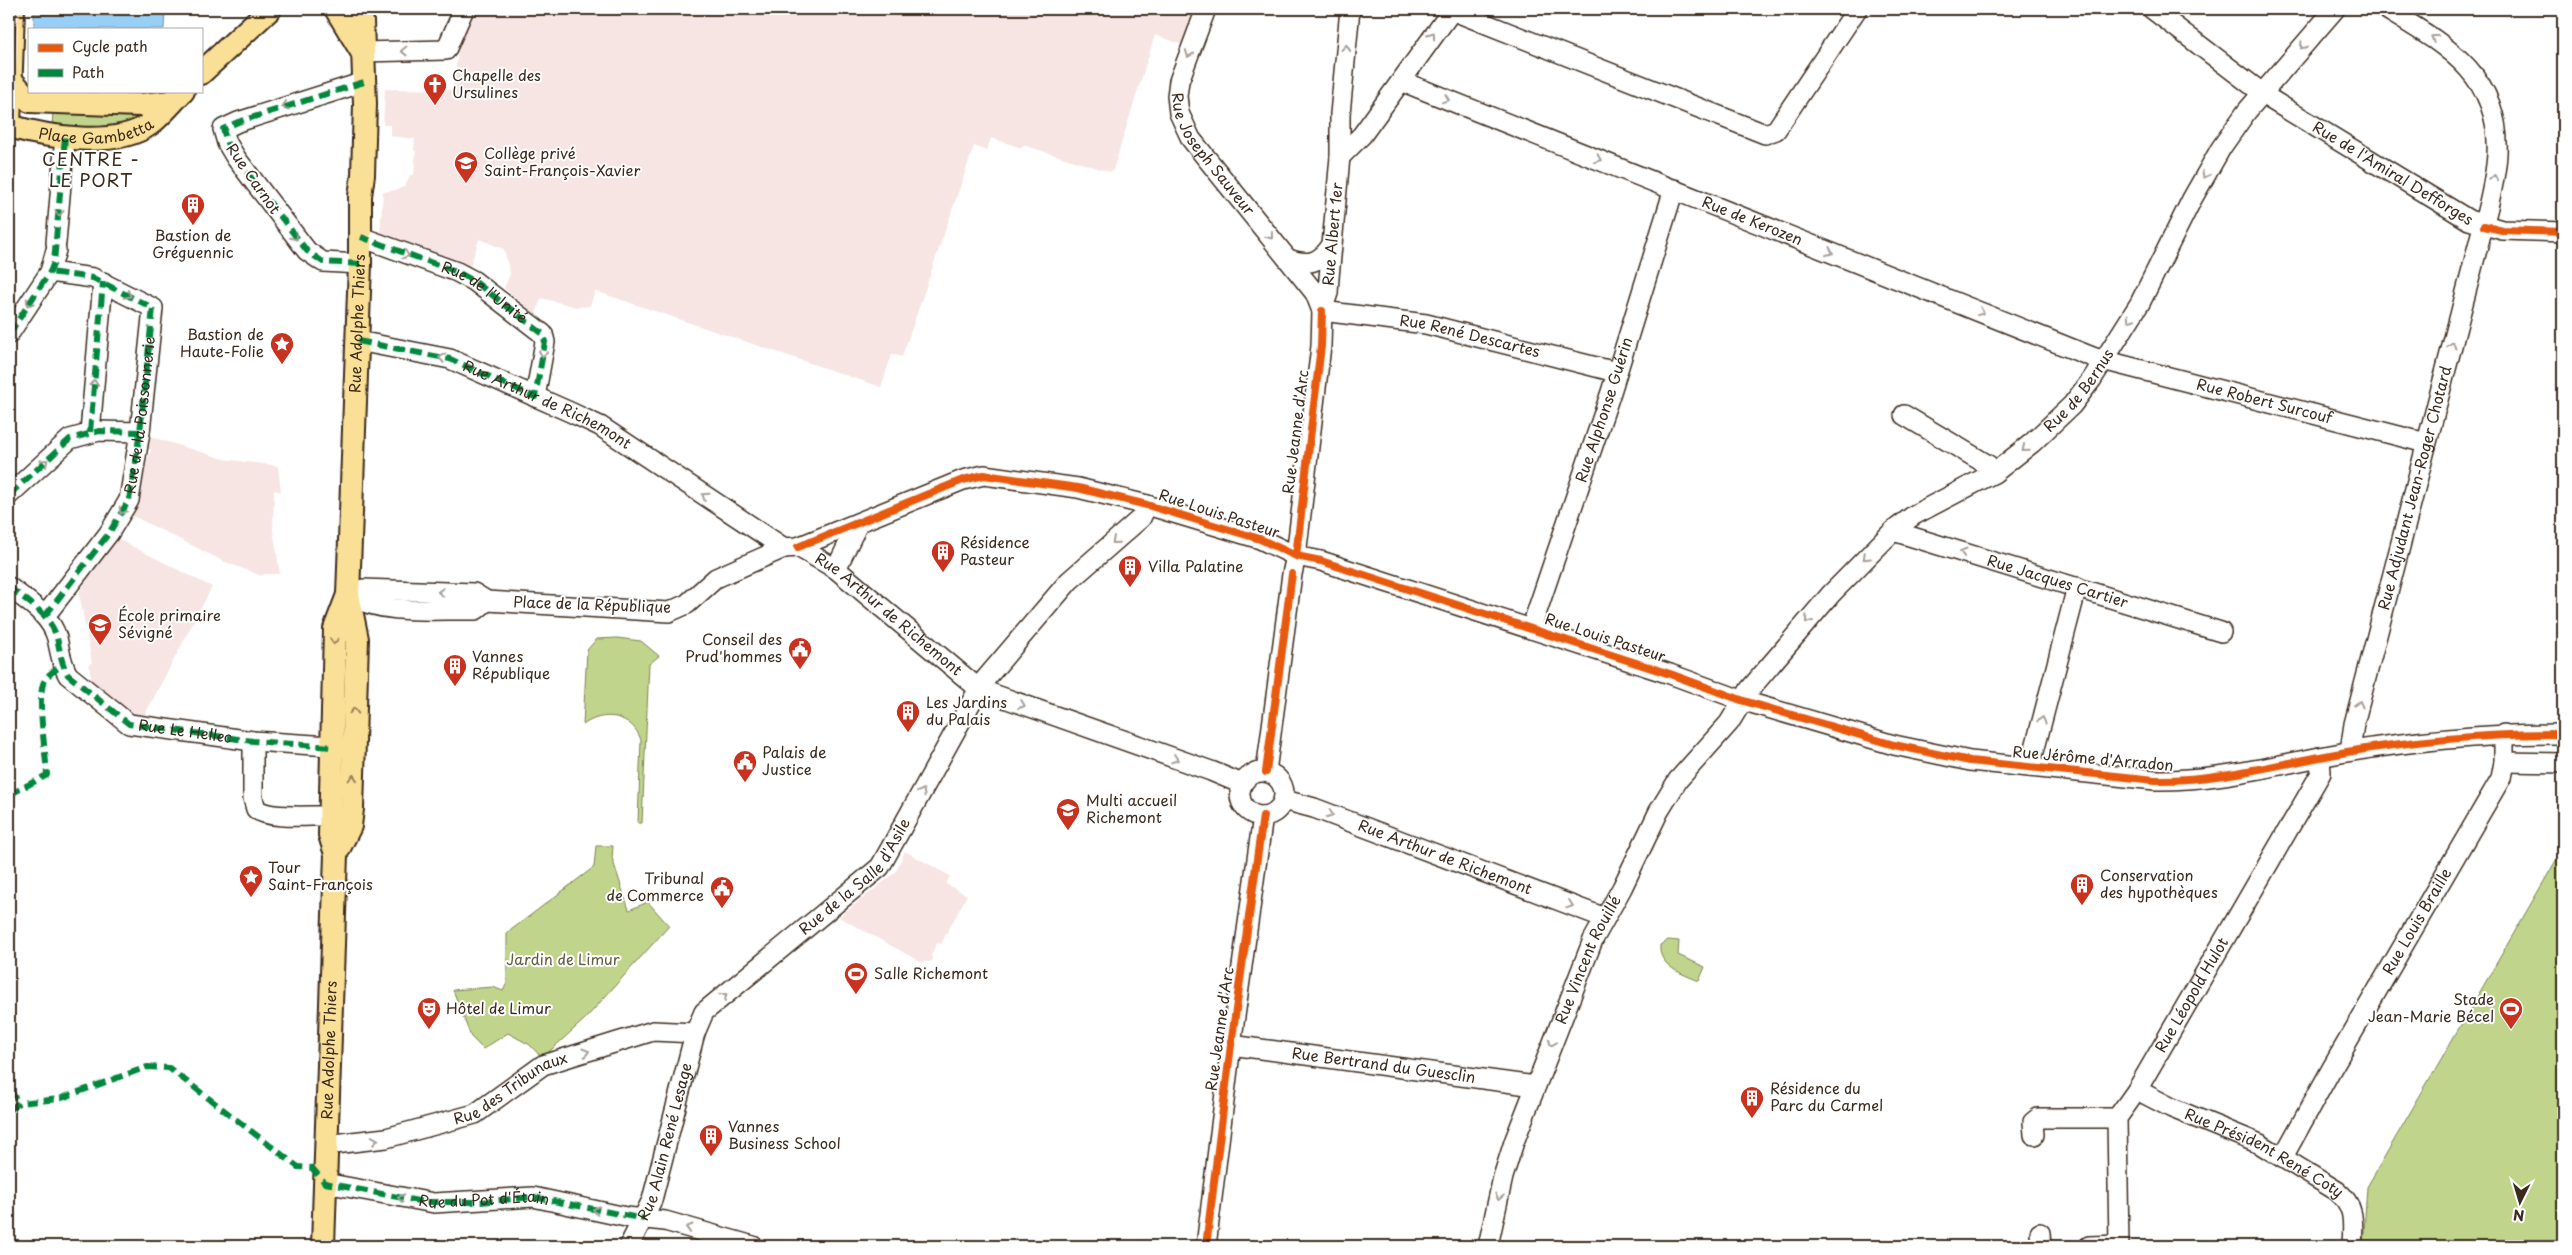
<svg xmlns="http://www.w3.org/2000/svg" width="2572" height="1255" viewBox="0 0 2572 1255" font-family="'Playpen Sans',sans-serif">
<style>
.built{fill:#f6e5e3}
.green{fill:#c0d58b;stroke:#7e8054}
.water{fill:#98cff7;stroke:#738da0}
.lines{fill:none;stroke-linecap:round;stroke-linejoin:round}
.minor-casing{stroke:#3b2a1e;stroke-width:22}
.major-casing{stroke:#3b2a1e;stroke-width:26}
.minor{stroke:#fff;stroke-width:19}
.major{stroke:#fadf96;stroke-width:22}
.quiet{stroke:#00873e;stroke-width:6;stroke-dasharray:12 6;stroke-linecap:butt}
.cycleway-casing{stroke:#fff;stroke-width:11}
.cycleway{stroke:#e8590c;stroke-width:8}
.oneway{stroke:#a79f9a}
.oneway2{stroke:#9a845a}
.labels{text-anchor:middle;stroke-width:4;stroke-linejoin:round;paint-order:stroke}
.poi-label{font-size:15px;fill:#3b2a1e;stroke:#fff;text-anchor:start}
.street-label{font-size:15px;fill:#3b2a1e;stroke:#fff}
.park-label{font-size:15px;fill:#635d3f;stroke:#fff}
.quarter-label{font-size:18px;letter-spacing:1px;fill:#3b2a1e;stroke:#fff}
</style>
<rect width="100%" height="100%" fill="#fff"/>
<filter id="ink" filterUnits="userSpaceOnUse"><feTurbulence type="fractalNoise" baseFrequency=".02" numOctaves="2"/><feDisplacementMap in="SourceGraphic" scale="10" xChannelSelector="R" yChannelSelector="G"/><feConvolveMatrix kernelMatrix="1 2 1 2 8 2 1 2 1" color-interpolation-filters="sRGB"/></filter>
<g filter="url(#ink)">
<path class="built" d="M473 9H1199L1187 46 1155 35 1113 170 1110 172 1023 145 1022 148 991 138 987 151 974 146 902 357 892 354 881 387 595 291 590 306 577 307 541 298 536 315 504 288 510 274 504 249 479 239 468 273 388 244 380 233 383 192 397 190 405 186 410 175H414L416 151 414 150 415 139 390 136 391 125H383L385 89 453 90 460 36Z
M151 437 224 459 278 466 281 492 274 490 273 529 280 574H264L262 576 225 562 129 514 151 450 148 449Z
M114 537 212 587 143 718 131 713 92 683 89 664 92 663 79 593Z
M905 851 950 876 946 884 967 895 941 944 937 943 931 955 933 960 929 962H921L839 917 895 873Z"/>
<path class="green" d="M53 111 155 113 124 127H52Z
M617 638 641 641 659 656 649 664 642 823H638L641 740C632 714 603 710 583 725L587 650 597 639Z
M596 846H613L612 858 629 910 648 902 669 926 585 1019 542 1058 530 1045 508 1033 483 1049 471 1037 453 990 493 987 503 991 507 983V933L594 867Z
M2558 857H2563V1246H2363L2367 1187Z
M1668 940 1679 941 1678 955 1705 967 1699 981C1683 974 1658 967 1660 945Z"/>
<path class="water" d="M34 9H165L164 29H34Z"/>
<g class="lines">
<g class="minor-casing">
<g id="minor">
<path id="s1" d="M1206 9 1179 81 1177 96 1179 113 1191 139 1315 293 1322 311 1321 346 1296 556 1292 574 1266 772"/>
<path id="s2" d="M2152 9 2270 99 2469 220 2502 230 2563 232"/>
<path d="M1451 10 1765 134 1776 130 1857 9"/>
<path d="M362 52 446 50 464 9"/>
<path id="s3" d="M1401 81 2095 358 2426 443"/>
<path d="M1340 157 1362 135 1453 9"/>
<path id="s4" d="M361 237 457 272 474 281 543 334 545 342 535 397"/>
<path d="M56 243 65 137"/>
<path d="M1288 259C1308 266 1320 263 1331 246"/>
<path d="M360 264 323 262 307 251 236 158 227 143 223 129 238 122 364 82"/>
<path id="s5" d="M1322 311 1328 293 1329 278 1340 157V114L1350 9"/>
<path id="s6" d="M1322 311 1426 324 1616 372"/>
<path d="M9 334 50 272 56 250"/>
<path id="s7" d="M358 341 450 359 570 412 600 426 784 548 798 547 836 569 979 689 1211 771 1242 784"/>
<path d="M1904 415 1988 465 1994 473"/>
<path d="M90 432 103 282"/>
<path d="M9 495 70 439 99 431 140 432"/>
<path id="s8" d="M1893 531 2221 632"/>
<path d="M798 547 963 480 984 475 1078 488 1147 505 1260 539 1296 556 1321 561 1670 674 1744 701 1894 745 1970 761 2155 780C2220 781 2283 763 2347 752 2418 740 2491 734 2563 734"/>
<path d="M836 569 858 524"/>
<path d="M9 587C27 601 50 614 57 638 60 651 61 663 68 675L129 724 253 741 345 747"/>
<path d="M348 595 363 589 474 593 487 601 669 612 687 604 716 578 784 548"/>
<path d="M348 595C386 616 434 609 476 610L487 601"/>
<path d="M45 616 109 533 129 500 140 432 153 308 93 278 50 272"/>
<path id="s9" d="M1531 629 1611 392 1674 189"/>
<path d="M253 741V798L256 809C270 820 312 815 330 816"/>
<path id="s10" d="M2350 751 2354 724 2488 207C2492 190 2496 172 2497 154 2501 75 2445 45 2386 9"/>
<path d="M2504 762 2563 763"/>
<path d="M2030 767 2077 587"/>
<circle cx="1262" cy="794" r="22"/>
<path id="s11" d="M1284 800 1314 808 1605 918"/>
<path id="s12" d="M1231 1045 1535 1086"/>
<path id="s13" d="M2137 1090 2172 1108 2260 1144 2337 1191C2356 1206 2353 1224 2352 1246"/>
<path d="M2034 1135 2033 1122 2038 1118H2117"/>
<path id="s14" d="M326 1145 386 1138 475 1114 543 1065 653 1031 695 1033"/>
<path id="s15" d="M2283 1157 2332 1068 2501 778 2504 762V734"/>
<path id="s16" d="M325 1183 434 1203 533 1197 626 1217 665 1221 753 1246"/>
<path d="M2040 1233 2041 1246"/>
<path id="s17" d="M629 1246 652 1200 695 1033 704 1012 880 867 982 683 1069 581 1141 518 1147 505"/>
<path d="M1206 1246 1231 1045 1263 816"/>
<path id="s18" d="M1488 1246 1503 1177 1514 1142 1593 940 1622 888 1659 811 1678 780 1729 723 1750 689 1831 594 1893 531 1914 515 1994 473 2032 443 2072 405 2092 379 2140 303 2192 199 2221 148 2247 111 2335 9"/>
<path d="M2089 1246 2119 1245"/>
<path id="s19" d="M2119 1246 2117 1118 2137 1090 2321 773 2320 757"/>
</g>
</g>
<g class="major-casing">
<g id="major">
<path d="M336 9 362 52"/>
<path d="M201 73 270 9"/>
<path d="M10 79 30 101 140 105 172 102"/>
<path id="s20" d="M9 126C47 137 115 149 150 124 162 115 172 102 183 91"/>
<path d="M9 126 13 9"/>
<path id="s21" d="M336 854 350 826 352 809 357 639 348 595 360 264V196L363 175 365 104 362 21 359 9"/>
<path id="s22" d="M323 1246 336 854 330 835 335 629 348 595"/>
</g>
</g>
<use href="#minor" class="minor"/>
<use href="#major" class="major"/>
<g class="quiet">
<path d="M360 264 323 262 307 251 236 158 227 143 223 129 238 122 364 82"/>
<path d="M9 334 50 272 54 262 65 137"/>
<path d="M358 341 450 359 535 397 545 342 543 334 474 281 457 272 361 237"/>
<path d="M90 432 103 282"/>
<path d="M9 495 70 439 99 431 140 432"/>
<path id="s23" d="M9 587C27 601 50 614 57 638 60 651 61 663 68 675L129 724 253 741 331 747"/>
<path id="s24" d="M45 616 109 533 129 500 140 432 153 308 93 278 50 272"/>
<path d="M9 795 47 775C46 753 37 703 43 684 46 675 55 670 63 665"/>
<path d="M9 1089 19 1103"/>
<path d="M9 1110 19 1103 59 1099 147 1067 169 1068 298 1167 312 1168 325 1183 424 1202H481L533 1197 644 1219"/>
</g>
<g class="cycleway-casing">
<path id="cycleway" d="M10 79 13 9
M2484 226 2502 230 2563 232
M798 547 963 480 984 475 1078 488 1147 505 1260 539 1296 556 1321 561 1670 674 1744 701 1894 745 1970 761 2155 780C2220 781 2283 763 2347 752 2418 740 2491 734 2563 734
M1296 556 1321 346 1322 311
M1266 772 1292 574
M1206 1246 1231 1045 1263 816"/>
</g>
<use href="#cycleway" class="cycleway"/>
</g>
<defs><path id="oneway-chevron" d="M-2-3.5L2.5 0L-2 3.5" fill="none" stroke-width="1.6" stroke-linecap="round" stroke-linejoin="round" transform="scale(1.25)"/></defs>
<g class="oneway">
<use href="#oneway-chevron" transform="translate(1432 35) rotate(-55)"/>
<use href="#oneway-chevron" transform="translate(2434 38) rotate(-147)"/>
<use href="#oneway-chevron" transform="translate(2303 46) rotate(132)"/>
<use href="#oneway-chevron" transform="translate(1346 48) rotate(-85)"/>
<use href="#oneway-chevron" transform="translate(404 51) rotate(179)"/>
<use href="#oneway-chevron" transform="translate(1189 54) rotate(111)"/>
<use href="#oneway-chevron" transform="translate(1446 99) rotate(22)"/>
<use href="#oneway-chevron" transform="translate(285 106) rotate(162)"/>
<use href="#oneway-chevron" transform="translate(1598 159) rotate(22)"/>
<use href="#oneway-chevron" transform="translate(2205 175) rotate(119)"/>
<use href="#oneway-chevron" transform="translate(2494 178) rotate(-81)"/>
<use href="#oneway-chevron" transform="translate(59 213) rotate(96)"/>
<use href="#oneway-chevron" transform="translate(1270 236) rotate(51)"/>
<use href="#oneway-chevron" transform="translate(295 237) rotate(51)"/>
<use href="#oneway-chevron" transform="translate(1830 252) rotate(22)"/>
<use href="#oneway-chevron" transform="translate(406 255) rotate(19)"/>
<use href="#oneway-chevron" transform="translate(128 295) rotate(28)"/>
<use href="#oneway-chevron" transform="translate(29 303) rotate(124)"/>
<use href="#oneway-chevron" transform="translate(1981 312) rotate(22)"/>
<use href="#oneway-chevron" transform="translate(2130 319) rotate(122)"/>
<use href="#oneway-chevron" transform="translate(2452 345) rotate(-75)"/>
<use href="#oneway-chevron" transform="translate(543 354) rotate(98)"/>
<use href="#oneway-chevron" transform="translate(442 358) rotate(-169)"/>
<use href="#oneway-chevron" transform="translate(94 383) rotate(-85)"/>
<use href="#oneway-chevron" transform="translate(2025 449) rotate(140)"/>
<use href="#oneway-chevron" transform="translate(45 462) rotate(-42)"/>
<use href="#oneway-chevron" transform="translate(705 496) rotate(-147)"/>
<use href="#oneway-chevron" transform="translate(122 511) rotate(122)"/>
<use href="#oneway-chevron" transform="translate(1115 541) rotate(139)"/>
<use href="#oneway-chevron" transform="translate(1963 552) rotate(-163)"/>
<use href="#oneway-chevron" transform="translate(1866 557) rotate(136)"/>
<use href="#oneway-chevron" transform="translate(441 592) rotate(-178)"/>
<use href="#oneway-chevron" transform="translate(1808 620) rotate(131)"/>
<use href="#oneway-chevron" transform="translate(2359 704) rotate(-76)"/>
<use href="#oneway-chevron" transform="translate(1022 705) rotate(20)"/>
<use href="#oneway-chevron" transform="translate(2042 720) rotate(-75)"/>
<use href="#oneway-chevron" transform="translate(1175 759) rotate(19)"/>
<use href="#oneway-chevron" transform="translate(922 792) rotate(-61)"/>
<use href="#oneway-chevron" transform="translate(1330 814) rotate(21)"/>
<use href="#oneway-chevron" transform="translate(1570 905) rotate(19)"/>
<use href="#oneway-chevron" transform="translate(724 996) rotate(-39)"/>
<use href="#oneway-chevron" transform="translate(1552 1043) rotate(111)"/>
<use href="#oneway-chevron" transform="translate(586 1052) rotate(-17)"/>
<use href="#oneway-chevron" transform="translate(375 1140) rotate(-9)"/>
<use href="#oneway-chevron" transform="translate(1499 1197) rotate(102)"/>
<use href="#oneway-chevron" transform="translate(401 1198) rotate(-168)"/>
<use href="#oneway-chevron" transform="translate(596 1210) rotate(-167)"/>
<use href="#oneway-chevron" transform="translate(689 1228) rotate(-164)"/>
</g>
<g class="oneway2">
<use href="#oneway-chevron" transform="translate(334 641) rotate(92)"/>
<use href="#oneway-chevron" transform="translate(354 711) rotate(-88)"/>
<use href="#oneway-chevron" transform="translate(353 778) rotate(-88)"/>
</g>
</g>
<defs>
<g id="church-pin" transform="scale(1.25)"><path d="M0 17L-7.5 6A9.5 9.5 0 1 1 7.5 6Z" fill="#c8321e" stroke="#fff"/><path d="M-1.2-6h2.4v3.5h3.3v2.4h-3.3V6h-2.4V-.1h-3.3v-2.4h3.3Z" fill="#fff"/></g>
<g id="school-pin" transform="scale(1.25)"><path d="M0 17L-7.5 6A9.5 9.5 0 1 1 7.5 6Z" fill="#c8321e" stroke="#fff"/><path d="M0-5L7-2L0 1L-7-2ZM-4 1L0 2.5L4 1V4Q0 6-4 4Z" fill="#fff"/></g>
<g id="building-pin" transform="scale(1.25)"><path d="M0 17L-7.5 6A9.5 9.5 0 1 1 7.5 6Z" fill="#c8321e" stroke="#fff"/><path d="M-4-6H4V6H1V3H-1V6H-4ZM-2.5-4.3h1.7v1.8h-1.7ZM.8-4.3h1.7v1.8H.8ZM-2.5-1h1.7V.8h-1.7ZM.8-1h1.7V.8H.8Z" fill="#fff"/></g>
<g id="sight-pin" transform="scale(1.25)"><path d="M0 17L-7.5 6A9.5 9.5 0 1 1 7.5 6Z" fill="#c8321e" stroke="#fff"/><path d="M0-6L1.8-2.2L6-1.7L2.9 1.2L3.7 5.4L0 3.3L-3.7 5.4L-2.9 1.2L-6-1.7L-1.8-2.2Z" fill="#fff"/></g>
<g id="civic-pin" transform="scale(1.25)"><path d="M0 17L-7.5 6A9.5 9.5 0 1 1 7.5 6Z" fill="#c8321e" stroke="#fff"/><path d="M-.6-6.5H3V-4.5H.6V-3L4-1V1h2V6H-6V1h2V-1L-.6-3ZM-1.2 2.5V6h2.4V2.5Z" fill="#fff"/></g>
<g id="stadium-pin" transform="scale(1.25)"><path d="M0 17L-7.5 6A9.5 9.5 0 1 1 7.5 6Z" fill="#c8321e" stroke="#fff"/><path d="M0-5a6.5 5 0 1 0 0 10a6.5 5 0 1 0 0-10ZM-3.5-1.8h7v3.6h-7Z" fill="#fff"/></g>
<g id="theatre-pin" transform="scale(1.25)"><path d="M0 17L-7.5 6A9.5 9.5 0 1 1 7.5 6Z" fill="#c8321e" stroke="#fff"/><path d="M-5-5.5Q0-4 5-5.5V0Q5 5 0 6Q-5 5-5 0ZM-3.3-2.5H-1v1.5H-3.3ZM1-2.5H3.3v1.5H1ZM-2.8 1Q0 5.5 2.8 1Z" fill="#fff"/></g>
</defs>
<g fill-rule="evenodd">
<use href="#church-pin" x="435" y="85"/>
<use href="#school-pin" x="466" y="163"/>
<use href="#building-pin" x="193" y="205"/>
<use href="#sight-pin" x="282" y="344"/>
<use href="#building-pin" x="943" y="552"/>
<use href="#building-pin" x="1130" y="567"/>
<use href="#school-pin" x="100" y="625"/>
<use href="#civic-pin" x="800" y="649"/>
<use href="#building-pin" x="455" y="666"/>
<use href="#building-pin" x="908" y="712"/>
<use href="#civic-pin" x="745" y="762"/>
<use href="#school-pin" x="1068" y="810"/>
<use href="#sight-pin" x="251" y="877"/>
<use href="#building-pin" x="2082" y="885"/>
<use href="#civic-pin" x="722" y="888"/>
<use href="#stadium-pin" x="856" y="974"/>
<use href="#theatre-pin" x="429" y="1009"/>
<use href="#stadium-pin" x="2511" y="1009"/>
<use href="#building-pin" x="1752" y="1098"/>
<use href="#building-pin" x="711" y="1136"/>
</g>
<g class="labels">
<g class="poi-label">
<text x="452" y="81">Chapelle des<tspan x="452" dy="17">Ursulines</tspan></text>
<text x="484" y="159">Collège privé<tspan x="484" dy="17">Saint-François-Xavier</tspan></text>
<text x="193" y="241" text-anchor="middle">Bastion de<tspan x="193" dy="17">Gréguennic</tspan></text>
<text x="264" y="340" text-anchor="end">Bastion de<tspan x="264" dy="17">Haute-Folie</tspan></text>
<text x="960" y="548">Résidence<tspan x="960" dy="17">Pasteur</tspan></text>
<text x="1148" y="572">Villa Palatine</text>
<text x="118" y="621">École primaire<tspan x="118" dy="17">Sévigné</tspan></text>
<text x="782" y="645" text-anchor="end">Conseil des<tspan x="782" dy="17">Prud'hommes</tspan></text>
<text x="472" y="662">Vannes<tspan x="472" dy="17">République</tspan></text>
<text x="926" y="708">Les Jardins<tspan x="926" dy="17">du Palais</tspan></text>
<text x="762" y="758">Palais de<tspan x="762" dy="17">Justice</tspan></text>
<text x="1086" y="806">Multi accueil<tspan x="1086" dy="17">Richemont</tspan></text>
<text x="268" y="873">Tour<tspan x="268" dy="17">Saint-François</tspan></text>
<text x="2100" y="881">Conservation<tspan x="2100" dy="17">des hypothèques</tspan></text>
<text x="704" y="884" text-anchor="end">Tribunal<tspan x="704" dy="17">de Commerce</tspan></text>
<text x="874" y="979">Salle Richemont</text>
<text x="2494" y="1005" text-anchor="end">Stade<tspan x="2494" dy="17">Jean-Marie Bécel</tspan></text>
<text x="446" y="1014">Hôtel de Limur</text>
<text x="1770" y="1094">Résidence du<tspan x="1770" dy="17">Parc du Carmel</tspan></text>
<text x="728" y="1132">Vannes<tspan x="728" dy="17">Business School</tspan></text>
</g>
<g class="street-label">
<text dy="5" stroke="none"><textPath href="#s20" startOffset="89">Place Gambetta</textPath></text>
<text dy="5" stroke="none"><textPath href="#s1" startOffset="161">Rue Joseph Sauveur</textPath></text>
<text dy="5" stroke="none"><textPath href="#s2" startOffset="292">Rue de l'Amiral Defforges</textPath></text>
<text transform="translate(253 179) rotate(55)" y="5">Rue Carnot</text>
<text dy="5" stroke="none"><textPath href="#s3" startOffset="378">Rue de Kerozen</textPath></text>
<text dy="5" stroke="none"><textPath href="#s5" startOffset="78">Rue Albert 1er</textPath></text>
<text dy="5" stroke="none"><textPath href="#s4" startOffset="136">Rue de l'Unité</textPath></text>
<text dy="5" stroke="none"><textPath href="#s21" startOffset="535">Rue Adolphe Thiers</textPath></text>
<text dy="5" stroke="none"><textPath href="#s6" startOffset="150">Rue René Descartes</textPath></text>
<text dy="5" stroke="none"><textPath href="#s18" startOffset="1071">Rue de Bernus</textPath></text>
<text dy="5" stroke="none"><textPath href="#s3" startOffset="922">Rue Robert Surcouf</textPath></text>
<text dy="5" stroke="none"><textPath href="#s7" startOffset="201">Rue Arthur de Richemont</textPath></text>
<text dy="5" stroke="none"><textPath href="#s9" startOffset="231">Rue Alphonse Guérin</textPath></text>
<text dy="5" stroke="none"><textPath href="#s24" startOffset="229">Rue de la Poissonnerie</textPath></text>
<text transform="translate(1296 432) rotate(-83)" y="5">Rue Jeanne d'Arc</text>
<text dy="5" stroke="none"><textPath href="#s10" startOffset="271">Rue Adjudant Jean-Roger Chotard</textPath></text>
<text transform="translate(1219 514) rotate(18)" y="5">Rue Louis Pasteur</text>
<text dy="5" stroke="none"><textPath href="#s8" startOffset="172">Rue Jacques Cartier</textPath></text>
<text transform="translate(592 605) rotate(2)" y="5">Place de la République</text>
<text dy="5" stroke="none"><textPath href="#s7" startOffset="606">Rue Arthur de Richemont</textPath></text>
<text transform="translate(1605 638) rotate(18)" y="5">Rue Louis Pasteur</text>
<text dy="5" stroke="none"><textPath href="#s23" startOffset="245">Rue Le Hellec</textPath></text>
<text transform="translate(2093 759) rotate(5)" y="5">Rue Jérôme d'Arradon</text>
<text dy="5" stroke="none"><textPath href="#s11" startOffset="171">Rue Arthur de Richemont</textPath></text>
<text dy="5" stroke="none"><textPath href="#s17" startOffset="451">Rue de la Salle d'Asile</textPath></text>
<text dy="5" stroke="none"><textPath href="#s15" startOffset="271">Rue Louis Braille</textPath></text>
<text dy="5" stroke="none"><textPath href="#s18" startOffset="304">Rue Vincent Rouillé</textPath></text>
<text dy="5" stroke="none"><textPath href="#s19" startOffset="272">Rue Léopold Hulot</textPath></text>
<text transform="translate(1220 1029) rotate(-82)" y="5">Rue Jeanne d'Arc</text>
<text dy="5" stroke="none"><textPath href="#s22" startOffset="196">Rue Adolphe Thiers</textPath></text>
<text dy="5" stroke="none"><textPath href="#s12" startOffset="154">Rue Bertrand du Guesclin</textPath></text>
<text dy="5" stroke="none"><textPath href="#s14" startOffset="196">Rue des Tribunaux</textPath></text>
<text dy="5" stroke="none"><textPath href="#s17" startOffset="111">Rue Alain René Lesage</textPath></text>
<text dy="5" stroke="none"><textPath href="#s13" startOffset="142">Rue Président René Coty</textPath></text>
<text dy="5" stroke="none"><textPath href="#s16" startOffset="161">Rue du Pot d'Étain</textPath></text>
</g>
<g class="park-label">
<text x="563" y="965">Jardin de Limur</text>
</g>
<g class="quarter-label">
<text x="91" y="166">CENTRE -<tspan x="91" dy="21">LE PORT</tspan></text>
</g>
</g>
<rect width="2572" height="1255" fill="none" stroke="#fff" stroke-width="30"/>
<rect x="15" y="15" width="2542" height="1225" fill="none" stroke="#3b2a1e" stroke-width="2" filter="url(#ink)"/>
<rect x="28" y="28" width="175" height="65" fill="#ffffff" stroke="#b1aaa5"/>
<rect x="38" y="44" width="25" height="8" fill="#e8590c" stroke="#b1aaa5"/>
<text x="72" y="52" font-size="15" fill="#3b2a1e">Cycle path</text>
<rect x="38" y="69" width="25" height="8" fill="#00873e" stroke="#b1aaa5"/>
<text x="72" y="78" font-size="15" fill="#3b2a1e">Path</text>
<g transform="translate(2520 1202) rotate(185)" stroke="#ffffff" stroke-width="4" paint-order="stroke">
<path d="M0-4L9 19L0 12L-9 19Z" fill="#3b2a1e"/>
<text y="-8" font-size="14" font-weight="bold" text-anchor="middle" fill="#3b2a1e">N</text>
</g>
</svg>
